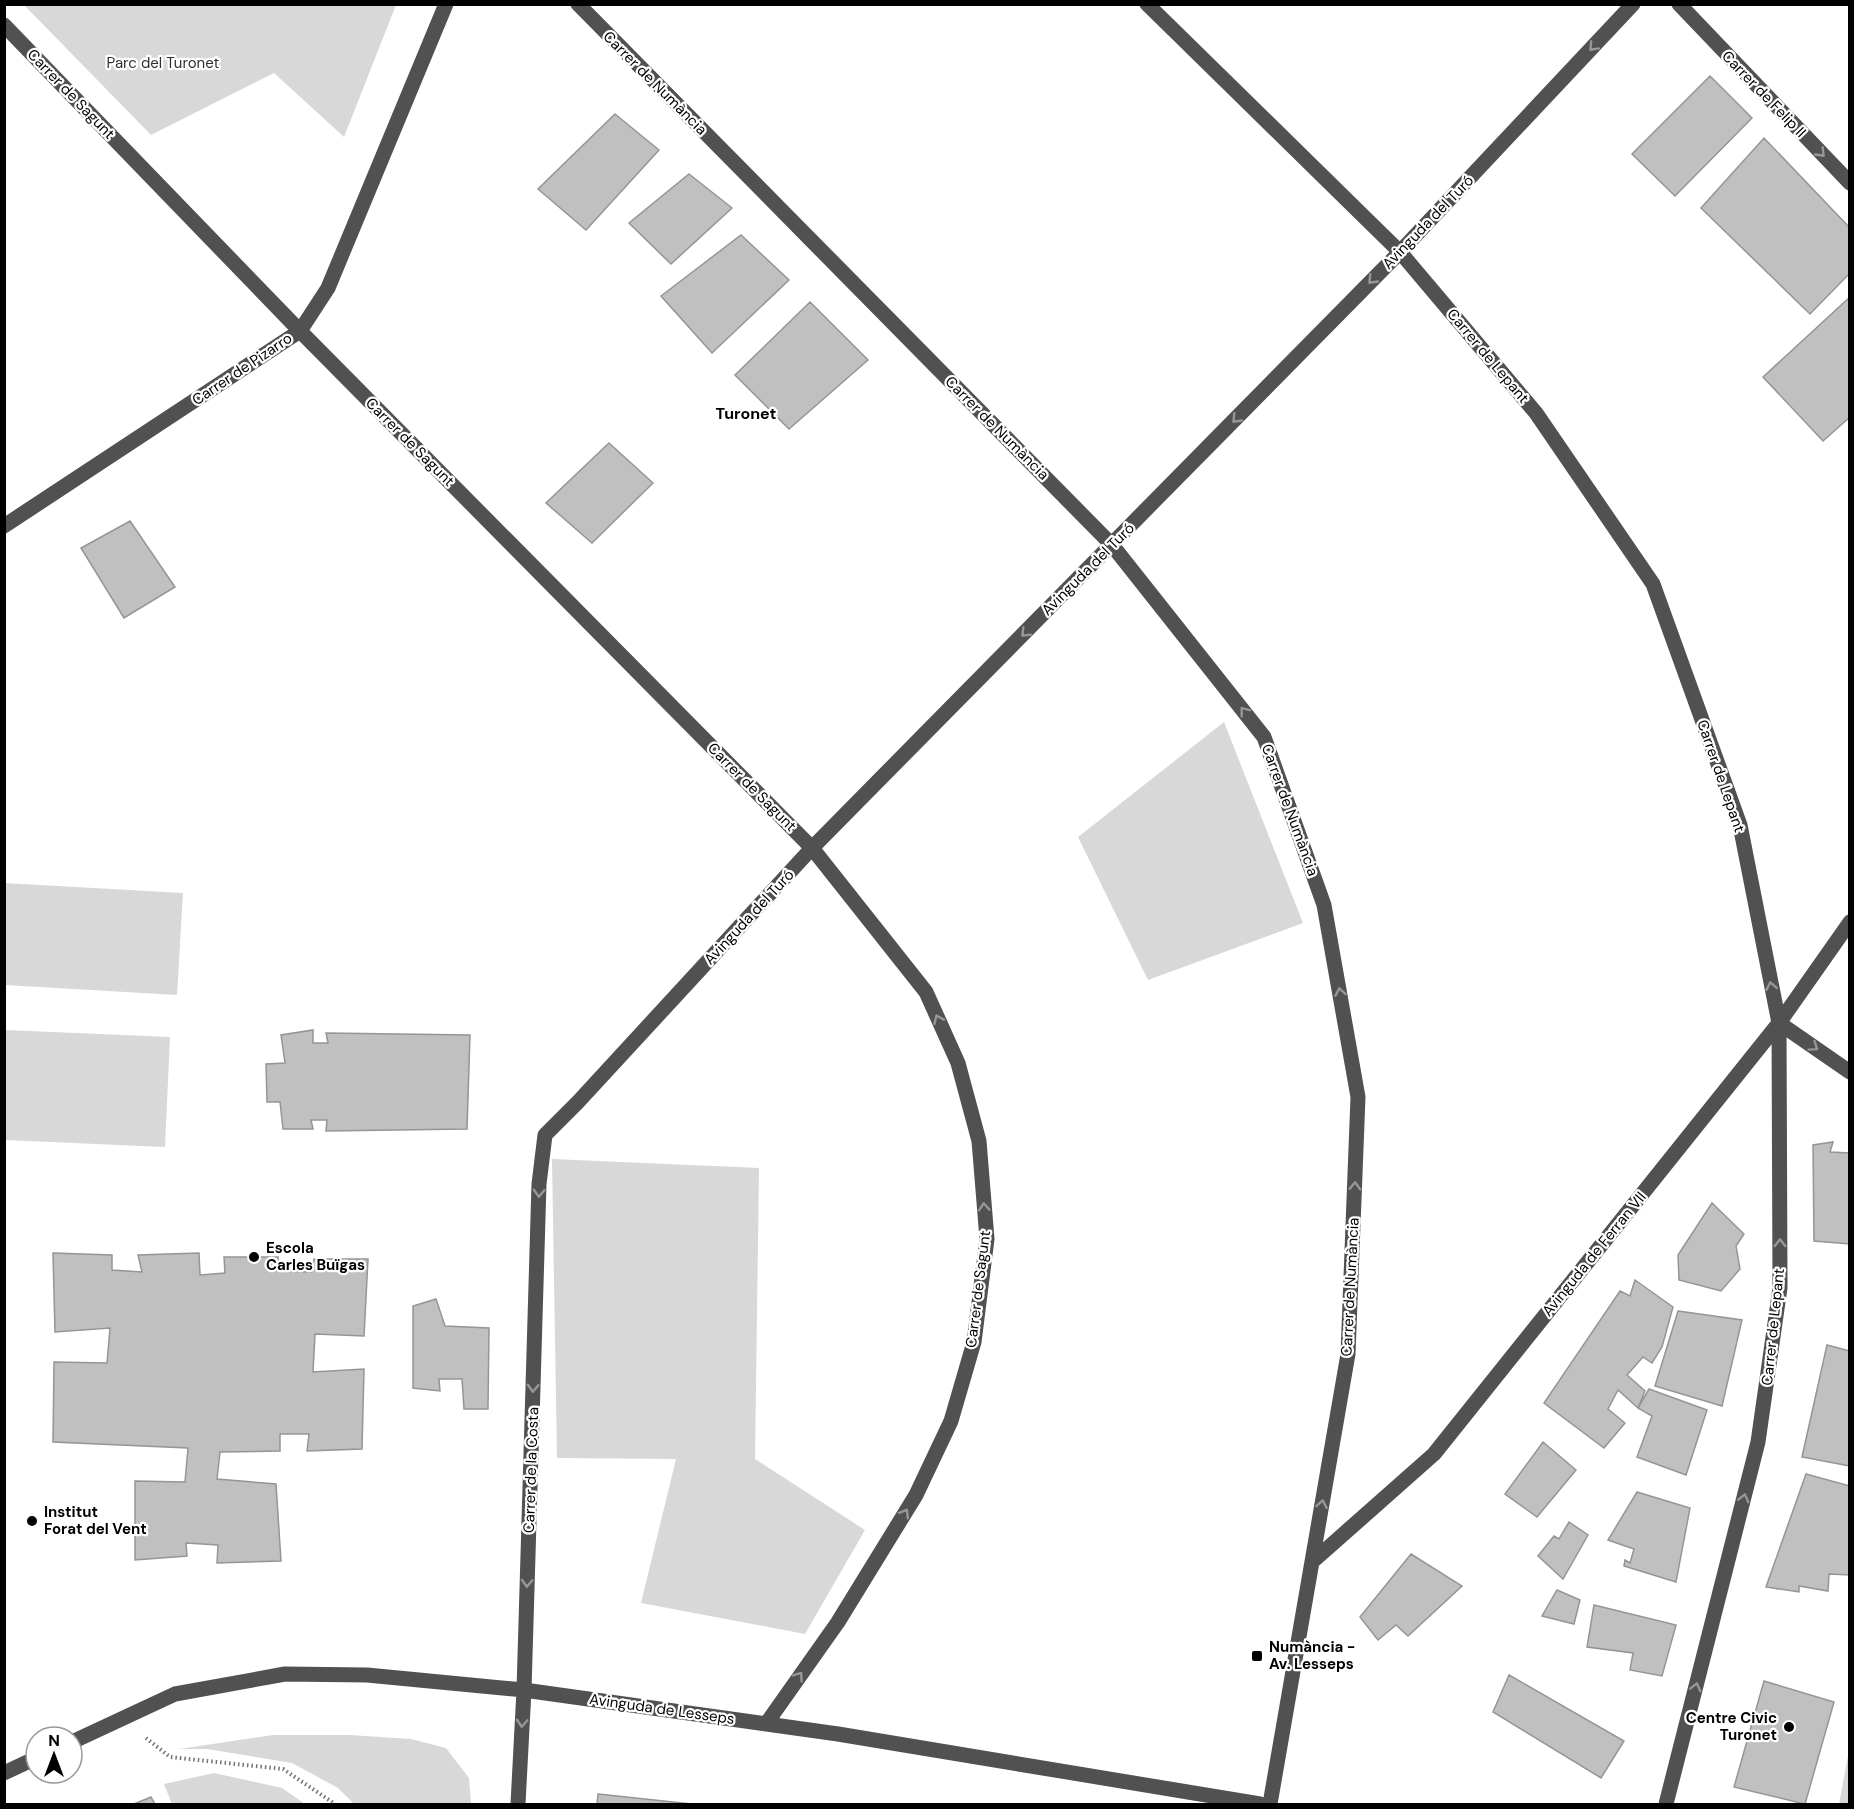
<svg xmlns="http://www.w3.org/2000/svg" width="1854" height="1809" viewBox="0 0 1854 1809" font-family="'DM Sans',sans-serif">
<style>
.green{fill:#d8d8d8}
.building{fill:#c0c0c0;stroke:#959595;stroke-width:1.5}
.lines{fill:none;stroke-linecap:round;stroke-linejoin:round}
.path{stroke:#737373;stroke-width:4;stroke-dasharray:1.5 3;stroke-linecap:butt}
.minor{stroke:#515151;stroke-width:15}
.oneway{stroke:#979797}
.poi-dot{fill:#000;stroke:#fff;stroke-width:2}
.labels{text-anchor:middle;stroke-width:4.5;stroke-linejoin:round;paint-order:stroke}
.park-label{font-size:15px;fill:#2f2f2f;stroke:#fff}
.street-label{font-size:15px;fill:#000;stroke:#fff}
.poi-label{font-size:15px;font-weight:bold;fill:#000;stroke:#fff;text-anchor:start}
.neighbourhood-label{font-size:16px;font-weight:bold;fill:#000;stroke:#fff}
</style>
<rect width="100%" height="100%" fill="#fff"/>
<path class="green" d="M24 5H396L344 137 274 73 151 135Z
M1224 722 1303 923 1148 980 1078 837Z
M4 883 183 893 177 995 5 985Z
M5 1030 170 1037 165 1147 5 1140Z
M552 1159 759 1168 755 1459 865 1530 805 1634 641 1603 676 1459 557 1458Z
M273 1735H350L411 1739 446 1748 469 1778 471 1804H354L338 1788 292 1763 207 1749H179Z
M1849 1750V1804H1839Z
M214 1773 282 1788 305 1804H172L164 1784Z"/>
<path class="building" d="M1710 76 1752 118 1675 196 1632 154Z
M615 114 659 150 586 230 538 189Z
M1764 138 1850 228V273L1810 314 1701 208Z
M689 174 732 208 671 264 629 223Z
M741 235 789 280 712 353 661 296Z
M1850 297V417L1823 441 1763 377Z
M810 302 868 360 789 429 735 375Z
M609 443 653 483 592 543 546 503Z
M130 521 175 587 124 618 81 548Z
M313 1030V1043H328L326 1033 470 1035 467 1129 326 1131 327 1120H311L313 1129H283L280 1102H267L266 1064 285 1063 281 1035Z
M1833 1142 1830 1152 1850 1153V1244L1814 1241 1813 1145Z
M1712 1203 1744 1234 1736 1246 1740 1269 1721 1291 1679 1280 1678 1255Z
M53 1253 112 1255V1270L142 1272 138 1255 199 1253 200 1275 225 1273 224 1257H278V1271L311 1272 314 1259H368L364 1336 315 1334 313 1372 364 1369 362 1449 307 1451 309 1434H280V1451L220 1452 217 1479 276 1484 281 1561 217 1563 218 1545 186 1543 187 1556 135 1560V1481L185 1482 188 1448 53 1442 54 1362 107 1363 110 1328 55 1332Z
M1635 1280 1673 1307 1662 1347 1652 1363 1643 1357 1627 1375 1645 1391 1638 1408 1618 1390 1608 1409 1625 1423 1604 1448 1544 1403 1620 1291 1630 1296Z
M436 1299 445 1326 489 1328 488 1409H464L462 1379H439L440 1391 413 1388V1306Z
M1678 1311 1742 1320 1722 1406 1655 1386Z
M1827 1345 1850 1351V1466L1802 1457Z
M1649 1389 1707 1410 1686 1475 1637 1457 1652 1416 1638 1408Z
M1543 1442 1576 1470 1537 1517 1505 1494Z
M1806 1474 1850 1486V1575L1829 1574 1828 1591 1799 1586V1592L1766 1587Z
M1637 1492 1690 1508 1676 1582 1624 1566 1625 1560 1630 1563 1634 1549 1608 1540Z
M1569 1522 1588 1535 1563 1579 1538 1556 1554 1536 1559 1539Z
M1411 1554 1462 1586 1408 1636 1396 1625 1378 1640 1360 1617Z
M1557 1590 1580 1600 1574 1624 1542 1616Z
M1594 1605 1676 1625 1662 1676 1630 1670 1633 1653 1587 1647Z
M1509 1675 1624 1741 1601 1778 1493 1712Z
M1764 1681 1834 1702 1805 1804 1734 1787Z
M598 1794 692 1804H597Z
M151 1797 155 1804H134Z"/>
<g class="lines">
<path class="path" d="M146 1738 170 1757 283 1769 335 1804"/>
<path class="minor" d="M578 4 1112 545 1264 737 1324 905 1358 1097 1348 1354 1270 1804
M1147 4 1400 252 1536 413 1653 584 1740 825 1779 1023 1780 1288 1758 1442 1666 1804
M1679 4 1850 183
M4 25 300 331 812 848 926 992 958 1063 979 1141 987 1239 974 1342 951 1421 916 1495 838 1622 766 1724
M4 526 300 331 328 288 446 4
M1779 1023 1850 1072
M1312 1562 1434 1454 1779 1023 1850 922
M72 1742 175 1694 285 1674 367 1675 524 1690 838 1734 1260 1804
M4 1773 36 1758
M518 1804 524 1690 539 1184 545 1135 578 1102 812 848 1400 252 1633 4"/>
</g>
<defs><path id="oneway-chevron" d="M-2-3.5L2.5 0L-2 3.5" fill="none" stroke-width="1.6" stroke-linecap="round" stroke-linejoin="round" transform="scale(1.5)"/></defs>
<g class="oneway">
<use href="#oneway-chevron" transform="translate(1593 47) rotate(133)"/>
<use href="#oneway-chevron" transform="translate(1821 153) rotate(46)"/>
<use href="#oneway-chevron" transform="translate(1372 280) rotate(134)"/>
<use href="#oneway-chevron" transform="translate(1236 419) rotate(134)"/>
<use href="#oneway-chevron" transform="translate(1025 633) rotate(135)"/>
<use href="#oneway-chevron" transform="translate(1244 711) rotate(-128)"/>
<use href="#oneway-chevron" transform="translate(1771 986) rotate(-101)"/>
<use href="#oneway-chevron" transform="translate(1340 992) rotate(-100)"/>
<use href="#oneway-chevron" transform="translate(938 1019) rotate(-114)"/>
<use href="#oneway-chevron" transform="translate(1814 1047) rotate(35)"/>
<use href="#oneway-chevron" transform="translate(1355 1186) rotate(-88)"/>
<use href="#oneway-chevron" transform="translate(539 1193) rotate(92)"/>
<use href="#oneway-chevron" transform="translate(984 1207) rotate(-94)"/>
<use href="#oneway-chevron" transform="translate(1780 1243) rotate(-90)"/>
<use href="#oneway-chevron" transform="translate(533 1388) rotate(92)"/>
<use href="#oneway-chevron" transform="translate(1744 1498) rotate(-76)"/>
<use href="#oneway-chevron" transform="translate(1322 1504) rotate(-80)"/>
<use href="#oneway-chevron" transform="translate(905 1513) rotate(-58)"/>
<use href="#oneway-chevron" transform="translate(527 1583) rotate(92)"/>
<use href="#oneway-chevron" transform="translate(799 1676) rotate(-55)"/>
<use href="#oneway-chevron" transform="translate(1696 1687) rotate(-76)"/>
<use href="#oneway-chevron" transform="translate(522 1723) rotate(93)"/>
</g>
<g class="poi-dot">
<circle cx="254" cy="1257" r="6"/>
<circle cx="32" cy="1521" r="6"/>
<rect x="1251" y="1650" width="12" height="12" rx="3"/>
<circle cx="1789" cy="1727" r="6"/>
</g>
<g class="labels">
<g class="park-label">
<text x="163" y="68">Parc del Turonet</text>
</g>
<g class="street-label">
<text transform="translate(655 83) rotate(45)" y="5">Carrer de Numància</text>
<text transform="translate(71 94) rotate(46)" y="5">Carrer de Sagunt</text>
<text transform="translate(1764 94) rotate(46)" y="5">Carrer de Felip II</text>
<text transform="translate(1428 222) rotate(-46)" y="5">Avinguda del Turó</text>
<text transform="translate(1488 356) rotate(50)" y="5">Carrer de Lepant</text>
<text transform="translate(242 369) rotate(-34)" y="5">Carrer de Pizarro</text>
<text transform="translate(997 428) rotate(45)" y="5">Carrer de Numància</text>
<text transform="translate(410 442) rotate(45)" y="5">Carrer de Sagunt</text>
<text transform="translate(1088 569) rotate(-45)" y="5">Avinguda del Turó</text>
<text transform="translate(1721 776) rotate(71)" y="5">Carrer de Lepant</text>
<text transform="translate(752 787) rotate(45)" y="5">Carrer de Sagunt</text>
<text transform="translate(1290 810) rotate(70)" y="5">Carrer de Numància</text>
<text transform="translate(749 917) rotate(-47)" y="5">Avinguda del Turó</text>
<text transform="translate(1594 1254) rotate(-51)" y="5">Avinguda de Ferran VII</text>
<text transform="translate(1350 1287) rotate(-87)" y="5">Carrer de Numància</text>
<text transform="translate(978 1289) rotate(-83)" y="5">Carrer de Sagunt</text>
<text transform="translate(1773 1327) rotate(-84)" y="5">Carrer de Lepant</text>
<text transform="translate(531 1470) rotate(-88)" y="5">Carrer de la Costa</text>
<text transform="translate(662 1709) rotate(8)" y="5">Avinguda de Lesseps</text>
</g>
<g class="poi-label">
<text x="266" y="1253">Escola<tspan x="266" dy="17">Carles Buïgas</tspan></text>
<text x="44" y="1517">Institut<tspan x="44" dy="17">Forat del Vent</tspan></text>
<text x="1269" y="1652">Numància -<tspan x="1269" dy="17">Av. Lesseps</tspan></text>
<text x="1777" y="1723" text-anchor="end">Centre Civic<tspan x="1777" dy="17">Turonet</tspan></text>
</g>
<g class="neighbourhood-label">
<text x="746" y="419">Turonet</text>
</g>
</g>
<rect width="1854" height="1809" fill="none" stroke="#000000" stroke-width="12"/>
<g transform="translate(54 1755)"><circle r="28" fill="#ffffff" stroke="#999999" stroke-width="1.5"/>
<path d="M0-4.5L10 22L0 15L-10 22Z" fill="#000000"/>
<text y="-9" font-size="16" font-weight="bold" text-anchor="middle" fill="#000000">N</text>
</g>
</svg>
